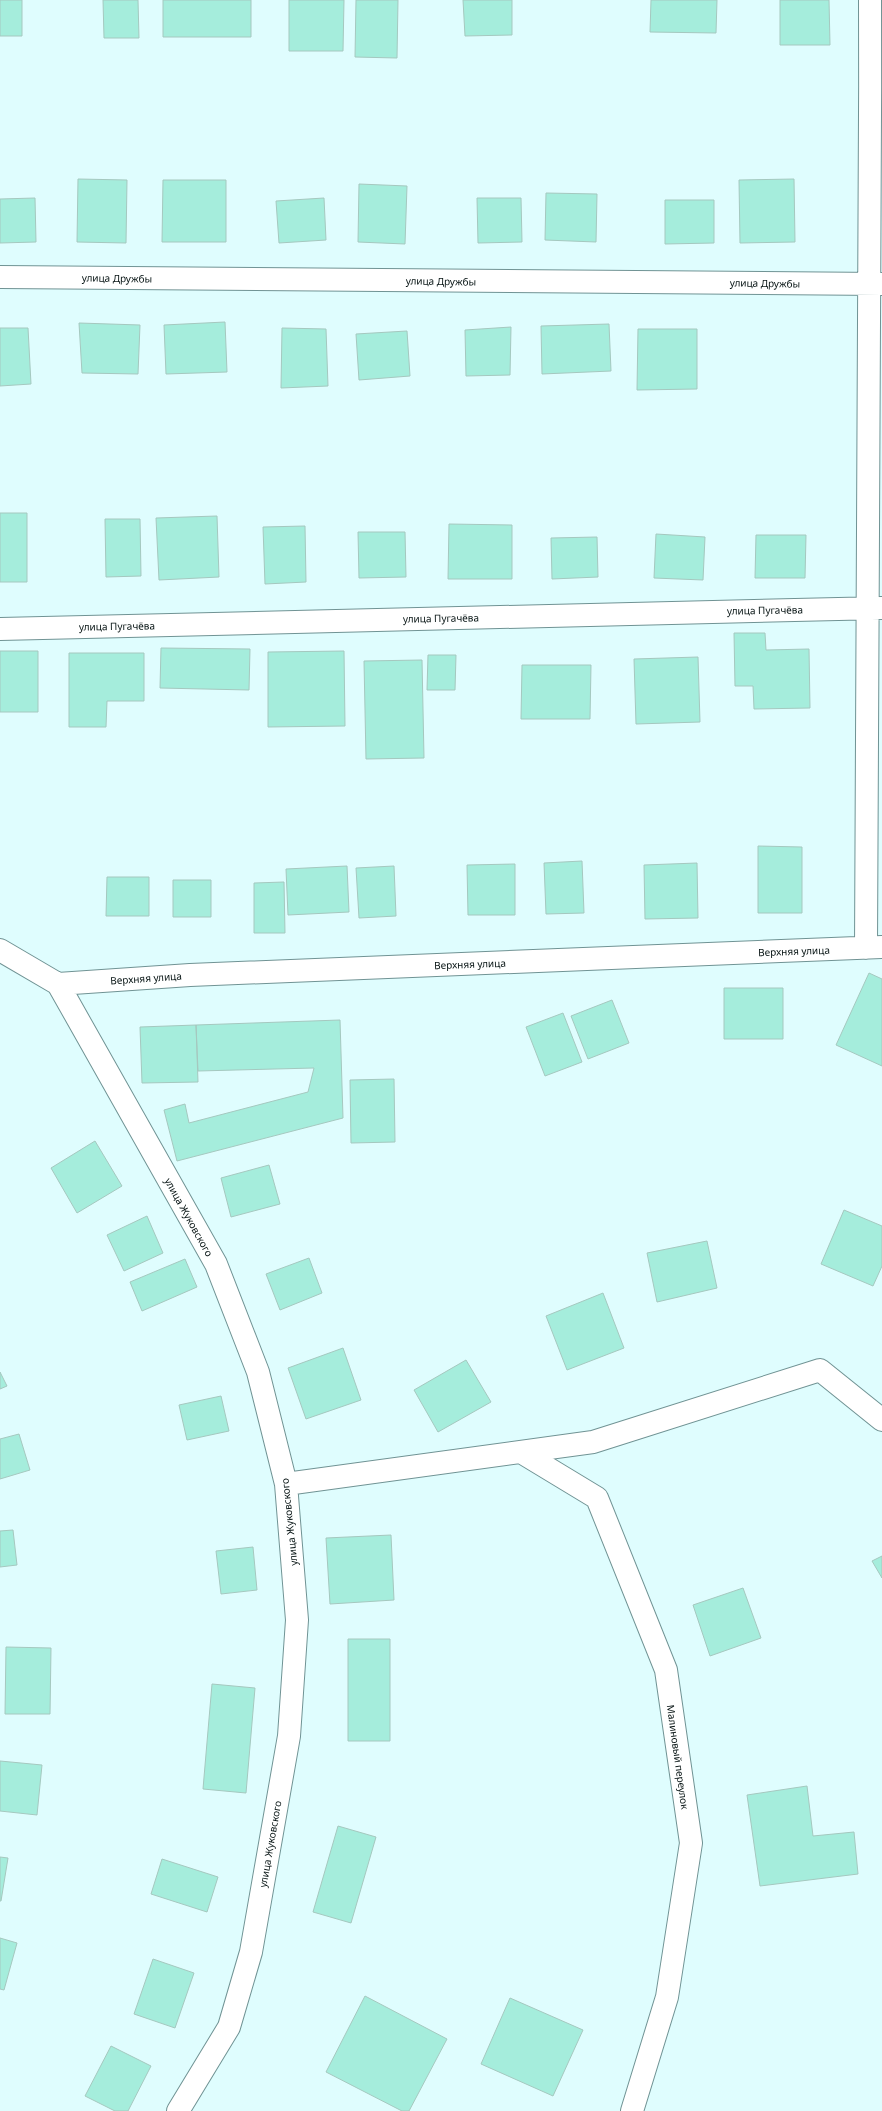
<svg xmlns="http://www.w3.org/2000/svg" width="882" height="2111" viewBox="0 0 882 2111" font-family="'Noto Sans',sans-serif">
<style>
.building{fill:#a5eddc;stroke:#a5c8bf}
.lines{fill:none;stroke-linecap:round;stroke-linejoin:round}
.minor-casing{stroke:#709394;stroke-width:24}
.minor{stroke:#fff;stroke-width:22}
.labels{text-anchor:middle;stroke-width:3;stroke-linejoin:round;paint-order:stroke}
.street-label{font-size:10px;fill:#061313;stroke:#fff}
</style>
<rect width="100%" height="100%" fill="#dffdfe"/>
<path class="building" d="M0 0H22V36H0Z
M103 0H138L139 38H104Z
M163 0H251V37H163Z
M289 0H344L343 51H289Z
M356 0H398L397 58 355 57Z
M463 0H512V35L465 36Z
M651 0H717L716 33 650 32Z
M780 0H829L830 45H780Z
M78 179 127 180 126 243 77 242Z
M794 179 795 242 740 243 739 180Z
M163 180H226V242H162Z
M359 184 407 186 405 244 358 242Z
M546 193 597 194 596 242 545 240Z
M35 198 36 242 0 243V199Z
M324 198 326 240 279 243 276 201Z
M477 198H521L522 242 478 243Z
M665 200H714V243L665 244Z
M225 322 227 372 166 374 164 325Z
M79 323 140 325 138 374 82 373Z
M609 324 611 371 542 374 541 326Z
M511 327 510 375 466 376 465 330Z
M0 328H28L31 384 0 386Z
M282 328 326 329 328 386 281 388Z
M638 329H697V389L637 390Z
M407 331 410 376 359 380 356 334Z
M0 513H27V582H0Z
M217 516 219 577 159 580 156 518Z
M105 519H140L141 576 106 577Z
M449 524 512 525V579H448Z
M305 526 306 582 265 584 263 527Z
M358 532H405L406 577 359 578Z
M656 534 705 537 703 580 654 578Z
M756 535H806L805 578H755Z
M597 537 598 577 552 579 551 538Z
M734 633H765L766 650 809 649 810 708 754 709 753 686H735Z
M161 648 250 649 249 690 160 688Z
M0 651H38V712H0Z
M344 651 345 726 268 727V652Z
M69 653H144V701H107L106 727H69Z
M428 655H456L455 690H427Z
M698 657 700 722 636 724 634 659Z
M422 660 424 758 366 759 364 661Z
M522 665H591L590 719H521Z
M758 846 802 847V913H758Z
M582 861 584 913 546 914 544 863Z
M697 863 698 918 645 919 644 865Z
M515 864V915H468L467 865Z
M347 866 349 912 288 915 286 869Z
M394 866 396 916 359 918 356 868Z
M107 877H149V916H106Z
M173 880H211V917H173Z
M284 882 285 933H254V883Z
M869 973 882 979V1066L836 1045Z
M724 988H783V1039H724Z
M612 1000 629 1043 588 1059 571 1016Z
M563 1013 582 1062 545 1076 526 1027Z
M340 1020 343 1118 177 1161 164 1110 185 1104 189 1123 308 1092 314 1068 198 1071 196 1025Z
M196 1025 198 1082 142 1083 140 1027Z
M394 1079 395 1142 351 1143 350 1080Z
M95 1141 122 1186 77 1213 51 1168Z
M269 1165 280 1204 231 1217 221 1178Z
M844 1210 882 1226V1266L873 1286 821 1264Z
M147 1216 163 1253 124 1271 107 1235Z
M707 1241 717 1288 657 1302 647 1253Z
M309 1258 322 1293 280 1310 266 1274Z
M185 1259 197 1287 142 1311 130 1282Z
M603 1293 624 1348 567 1370 546 1316Z
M343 1348 361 1400 306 1419 288 1368Z
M466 1360 491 1402 438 1432 414 1390Z
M0 1372 7 1386 0 1389Z
M221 1396 229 1431 187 1440 179 1405Z
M19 1434 30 1470 0 1479V1439Z
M13 1530 17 1565 0 1567V1531Z
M391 1535 394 1600 330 1604 326 1538Z
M253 1547 257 1590 221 1594 216 1551Z
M882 1556V1578L872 1561Z
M743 1588 761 1638 710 1656 693 1605Z
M348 1639H390V1741H348Z
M6 1647 51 1648 50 1714H5Z
M212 1684 255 1688 246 1793 203 1789Z
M0 1761 42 1765 37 1815 0 1811Z
M807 1786 813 1836 854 1832 858 1874 760 1886 747 1795Z
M338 1826 376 1837 351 1923 313 1912Z
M0 1857 8 1858 1 1901H0Z
M162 1859 218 1877 207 1912 151 1894Z
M0 1938 17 1943 4 1990 0 1989Z
M153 1959 194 1973 175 2028 134 2014Z
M365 1996 447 2039 409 2111H402L326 2072Z
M510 1998 583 2030 553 2096 481 2064Z
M111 2046 151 2066 128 2111H115L85 2096Z"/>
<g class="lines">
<g class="minor-casing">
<path id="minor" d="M0 277 882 284
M0 629 882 608
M866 948C866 632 871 316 870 0
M0 950 58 984 216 1264 258 1372 286 1484 297 1620 289 1736 251 1952 229 2027 178 2111
M58 984 190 975 882 947
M521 1452 597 1498 666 1670 691 1843 667 1997 632 2111
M286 1484 593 1442 820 1370 882 1420"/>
</g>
<use href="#minor" class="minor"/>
</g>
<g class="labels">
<g class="street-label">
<text transform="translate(117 278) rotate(1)" y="4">улица Дружбы</text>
<text transform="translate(441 281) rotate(1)" y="4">улица Дружбы</text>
<text transform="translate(765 283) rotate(1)" y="4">улица Дружбы</text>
<text transform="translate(765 610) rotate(-1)" y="4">улица Пугачёва</text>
<text transform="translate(441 618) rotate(-1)" y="4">улица Пугачёва</text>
<text transform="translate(117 626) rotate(-1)" y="4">улица Пугачёва</text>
<text transform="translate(794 951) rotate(-2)" y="4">Верхняя улица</text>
<text transform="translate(470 964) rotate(-2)" y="4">Верхняя улица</text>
<text transform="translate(146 978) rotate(-4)" y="4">Верхняя улица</text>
<text transform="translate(189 1217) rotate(61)" y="4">улица Жуковского</text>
<text transform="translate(289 1522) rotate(-96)" y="4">улица Жуковского</text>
<text transform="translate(678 1757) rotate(82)" y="4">Малиновый переулок</text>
<text transform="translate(270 1844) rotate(-80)" y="4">улица Жуковского</text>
</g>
</g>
</svg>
